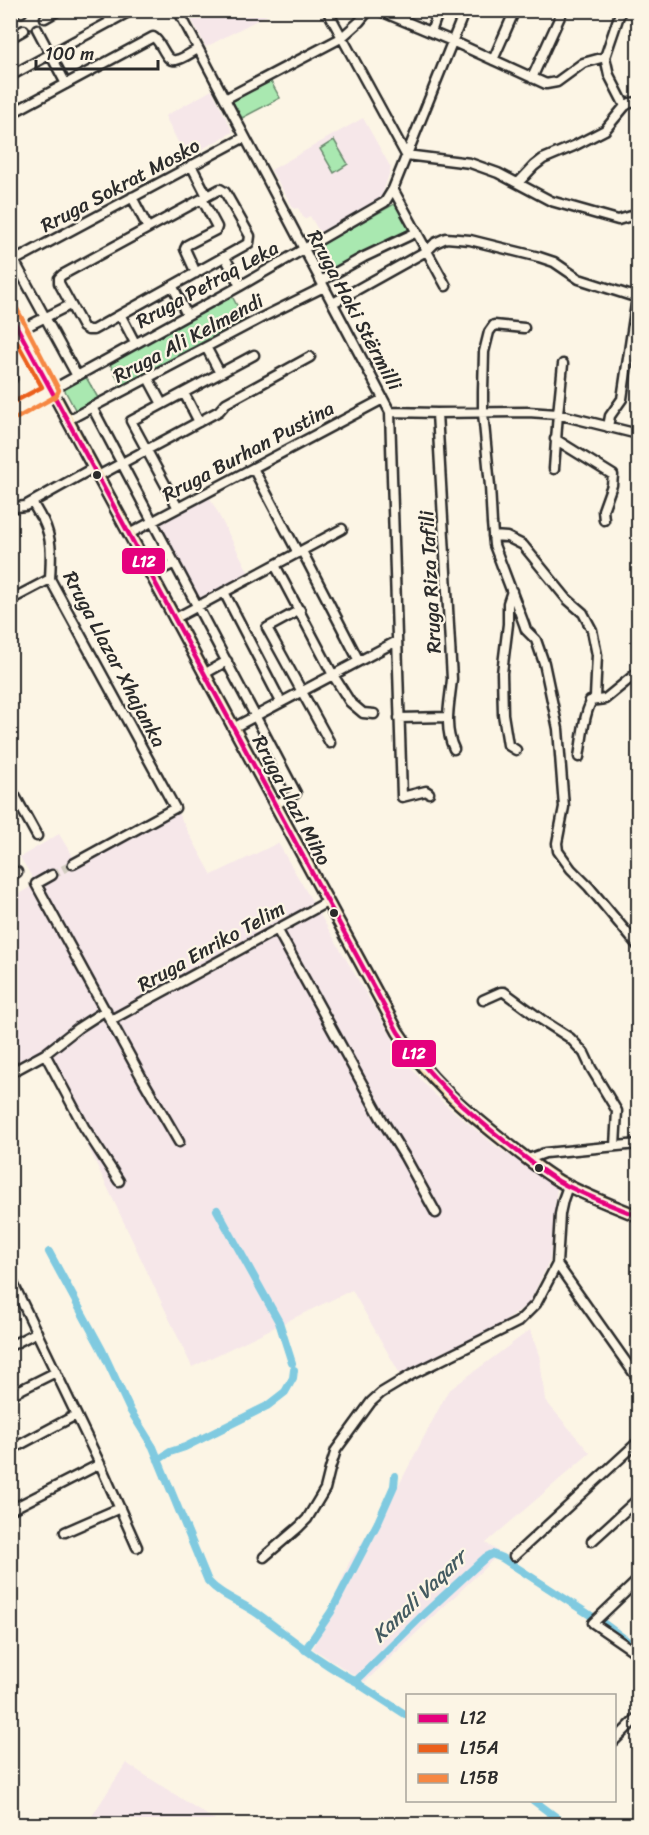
<svg xmlns="http://www.w3.org/2000/svg" width="649" height="1835" viewBox="0 0 649 1835" font-family="Sriracha,sans-serif">
<style>
.built{fill:#f6e7e9}
.green{fill:#a9e8b0;stroke:#6a8a6e;stroke-width:1.5}
.lines{fill:none;stroke-linecap:round;stroke-linejoin:round}
.canal{stroke:#80cae0;stroke-width:8}
.minor-tunnel{stroke:#d2cdc0;stroke-width:8;stroke-dasharray:8 4;stroke-linecap:butt}
.minor-casing{stroke:#2b2b2b;stroke-width:13}
.major-casing{stroke:#2b2b2b;stroke-width:15}
.minor{stroke:#fcf5e5;stroke-width:8}
.major{stroke:#faddab;stroke-width:10}
.bus-1-casing{stroke:#fcf5e5;stroke-width:9}
.bus-2-casing{stroke:#fcf5e5;stroke-width:9}
.bus-3-casing{stroke:#fcf5e5;stroke-width:9}
.bus-1{stroke:#e5007d;stroke-width:4.5}
.bus-2{stroke:#eb5f1a;stroke-width:4.5}
.bus-3{stroke:#f68742;stroke-width:4.5}
.bus-dot{fill:#2b2b2b;stroke:#fcf5e5;stroke-width:2}
.labels{text-anchor:middle;stroke-width:4.5;stroke-linejoin:round;paint-order:stroke}
.street-label{font-size:20px;fill:#2b2b2b;stroke:#fcf5e5}
.water-label{font-size:21px;font-style:italic;fill:#445b61;stroke:#fcf5e5}
.line-badge{stroke:#fcf5e5;stroke-width:2}
.badge-label{font-size:16px;text-anchor:middle;font-weight:bold;fill:#fff}
</style>
<rect width="100%" height="100%" fill="#fcf5e5"/>
<filter id="ink" filterUnits="userSpaceOnUse"><feTurbulence type="fractalNoise" baseFrequency=".0167" numOctaves="2"/><feDisplacementMap in="SourceGraphic" scale="12" xChannelSelector="R" yChannelSelector="G"/><feConvolveMatrix kernelMatrix="1 2 1 2 8 2 1 2 1" color-interpolation-filters="sRGB"/></filter>
<g filter="url(#ink)">
<path class="built" d="M187 11H265L267 15 206 47Z
M212 90 233 132 186 158 165 116Z
M363 118 391 168 381 198 320 233 310 216 304 219 298 208 294 209 271 170Z
M210 498 250 575 201 601 161 524Z
M175 808 212 875 278 843 407 1063 429 1089 447 1106 497 1147 557 1187 550 1260 529 1303 499 1326 400 1374 352 1290 192 1367 45 1055 11 1073V898L36 884 20 857 59 834 76 862Z
M530 1330 540 1358 545 1400 590 1453 486 1543 500 1553 365 1682 313 1649 349 1563 401 1481 448 1391Z
M126 1763 221 1824H87Z"/>
<path class="green" d="M270 80 280 98 242 118 232 101Z
M334 140 348 164 334 173 320 149Z
M396 203 408 223 411 231 332 270 329 269 319 249V246Z
M232 296 245 321 122 387 109 362Z
M83 372 101 403 78 415 62 385Z"/>
<g class="lines">
<path class="canal" d="M217 1210 279 1322 292 1363
M49 1252 102 1350 130 1410 153 1447 208 1581C221 1596 241 1602 258 1614 290 1637 321 1664 357 1682
M158 1460 170 1452 185 1447 267 1406 285 1392 293 1378 294 1370
M603 1623 638 1649
M305 1650 331 1612 378 1522 394 1486 395 1476
M408 1716 360 1685 357 1680 424 1614 486 1557 492 1554 502 1558 593 1617
M533 1800 565 1824"/>
<path class="minor-tunnel" d="M52 875 73 864"/>
<g class="minor-casing">
<path id="minor" d="M21 10 22 12
M105 10 111 22
M178 10 390 412 402 797 426 791 429 793
M327 10 406 155 470 163 498 173 551 201 618 220 638 214
M378 10 452 41 546 84 557 82 583 63 605 57
M45 18 59 10
M37 29 66 84
M431 32 439 10
M10 38 24 30
M605 57 609 75 625 106
M605 57 621 10
M493 60 515 10
M10 76 132 10
M532 78 563 10
M225 99 341 38 359 22 369 10
M10 114 153 37C162 41 165 63 176 60 183 59 192 52 198 49
M191 165 207 196
M518 183 534 166 543 159 574 146 605 130 625 106 630 103 638 102
M220 189 225 192 250 236 249 243 93 330H88L83 327 59 283V278L62 275Z
M393 189 446 286
M132 197 148 228
M10 253 77 376
M225 257 240 286
M10 263 245 137
M196 273 185 249 187 245 216 230 217 227 202 199
M321 281 364 257 417 232
M173 287 187 315
M333 303 428 250 435 243 446 238 470 240 539 257 554 262 579 279 638 298
M121 316 135 343
M524 328 494 325 489 332 484 352 483 391V413L490 486 492 523 494 545 524 624 526 630 536 640 544 663 558 729 564 807 557 843 558 851 571 869 589 887 638 946
M20 330 70 305
M206 347 220 373
M10 376 12 379
M148 378 162 404
M184 393 199 422
M92 407 296 793 275 805
M390 412 437 413 528 412 557 414 638 434
M10 413 240 286 385 202 393 189 465 10
M437 413 452 679C450 702 443 727 454 749
M68 420 261 318 324 287
M608 427 610 416 622 399 637 297
M555 439 613 475 612 485 603 510 604 520
M253 468 298 553
M554 469C556 434 559 399 563 364
M98 476 219 411 226 403 310 357
M32 502 40 516
M10 503 16 507 25 506 93 468
M178 508 131 421 254 355
M43 520C53 540 51 558 50 579L175 808 73 864
M129 534 383 399
M493 536 507 537 523 545 567 599 583 613 592 630 597 655 595 697C584 707 582 741 579 757
M302 551 359 661
M275 565 333 675 350 702 363 713 374 714
M151 575 175 563
M512 591 508 603V624L502 673 503 714 508 745 516 750
M224 592 281 702
M10 600 50 579
M300 610 267 628 330 743
M174 619 342 529
M204 674 227 661
M590 701 605 699 638 672
M399 718 448 717
M233 728 397 641
M10 787 37 836
M52 875 36 884 143 1080 179 1142
M10 876 17 872
M277 929 381 1118 405 1157 436 1213
M483 1000 501 992H504L542 1020 570 1038 584 1053 591 1068 617 1111 615 1146
M111 1020 327 902
M45 1054 84 1127 119 1181
M10 1073 45 1054 78 1028 106 1010
M528 1159 545 1153 638 1144
M557 1264 638 1379
M10 1277 100 1464 137 1547
M10 1346 37 1332
M10 1395 56 1372
M10 1450 76 1415
M10 1510 100 1464
M65 1532 120 1508
M592 1541 638 1499
M514 1556 638 1442
M264 1557 299 1527 307 1519 325 1489 330 1469 336 1450 371 1402 381 1393 411 1375 518 1322 536 1304 557 1264 560 1214 563 1200 568 1186
M638 1580 593 1623 638 1654
M614 1741 638 1717"/>
</g>
<g class="major-casing">
<path id="major" d="M10 313 398 1032C429 1080 459 1105 503 1140 521 1154 539 1169 559 1181 584 1195 612 1205 638 1216"/>
</g>
<use href="#minor" class="minor"/>
<use href="#major" class="major"/>
<g class="bus-1-casing">
<path id="bus-1" d="M10 314 398 1032C428 1076 465 1110 507 1143 523 1156 540 1170 558 1181 583 1195 611 1205 638 1216"/>
</g>
<g class="bus-2-casing">
<path id="bus-2" d="M10 330 42 387 10 404"/>
</g>
<g class="bus-3-casing">
<path id="bus-3" d="M17 418 56 396 59 390 17 309"/>
</g>
<use href="#bus-1" class="bus-1"/>
<use href="#bus-2" class="bus-2"/>
<use href="#bus-3" class="bus-3"/>
</g>
</g>
<g class="bus-dot">
<circle cx="97" cy="475" r="5"/>
<circle cx="334" cy="913" r="5"/>
<circle cx="539" cy="1168" r="5"/>
</g>
<g class="labels">
<g class="street-label">
<text transform="translate(120 185) rotate(-28)" y="7">Rruga Sokrat Mosko</text>
<text transform="translate(207 284) rotate(-29)" y="7">Rruga Petraq Leka</text>
<text transform="translate(355 310) rotate(62)" y="7">Rruga Haki Stërmilli</text>
<text transform="translate(188 338) rotate(-28)" y="7">Rruga Ali Kelmendi</text>
<text transform="translate(248 451) rotate(-28)" y="7">Rruga Burhan Pustina</text>
<text transform="translate(430 582) rotate(-93)" y="7">Rruga Riza Tafili</text>
<text transform="translate(115 659) rotate(62)" y="7">Rruga Llazar Xhajanka</text>
<text transform="translate(292 800) rotate(62)" y="7">Rruga Llazi Miho</text>
<text transform="translate(211 946) rotate(-29)" y="7">Rruga Enriko Telim</text>
</g>
<g class="water-label">
<text transform="translate(419 1596) rotate(-44)" y="7">Kanali Vaqarr</text>
</g>
</g>
<g class="line-badge">
<rect x="121" y="547" width="45" height="28" rx="6" fill="#e5007d"/>
<rect x="391" y="1039" width="46" height="29" rx="6" fill="#e5007d"/>
</g>
<g class="badge-label">
<text x="144" y="567">L12</text>
<text x="414" y="1059">L12</text>
</g>
<rect width="649" height="1835" fill="none" stroke="#fcf5e5" stroke-width="36"/>
<rect x="18" y="18" width="613" height="1799" fill="none" stroke="#2b2b2b" stroke-width="2" filter="url(#ink)"/>
<rect x="406" y="1694" width="210" height="108" fill="#fcf5e5" stroke="#a8a49b" stroke-width="1.5"/>
<rect x="418" y="1714" width="30" height="9" fill="#e5007d" stroke="#a8a49b" stroke-width="1.5"/>
<text x="460" y="1724" font-size="18" fill="#2b2b2b">L12</text>
<rect x="418" y="1744" width="30" height="9" fill="#eb5f1a" stroke="#a8a49b" stroke-width="1.5"/>
<text x="460" y="1754" font-size="18" fill="#2b2b2b">L15A</text>
<rect x="418" y="1774" width="30" height="9" fill="#f68742" stroke="#a8a49b" stroke-width="1.5"/>
<text x="460" y="1784" font-size="18" fill="#2b2b2b">L15B</text>
<path d="M36 60v9h122v-9" fill="none" stroke="#2b2b2b" stroke-width="3"/>
<text x="45" y="60" font-size="18" fill="#2b2b2b" stroke="#fcf5e5" stroke-width="4.5" paint-order="stroke">100 m</text>
</svg>
